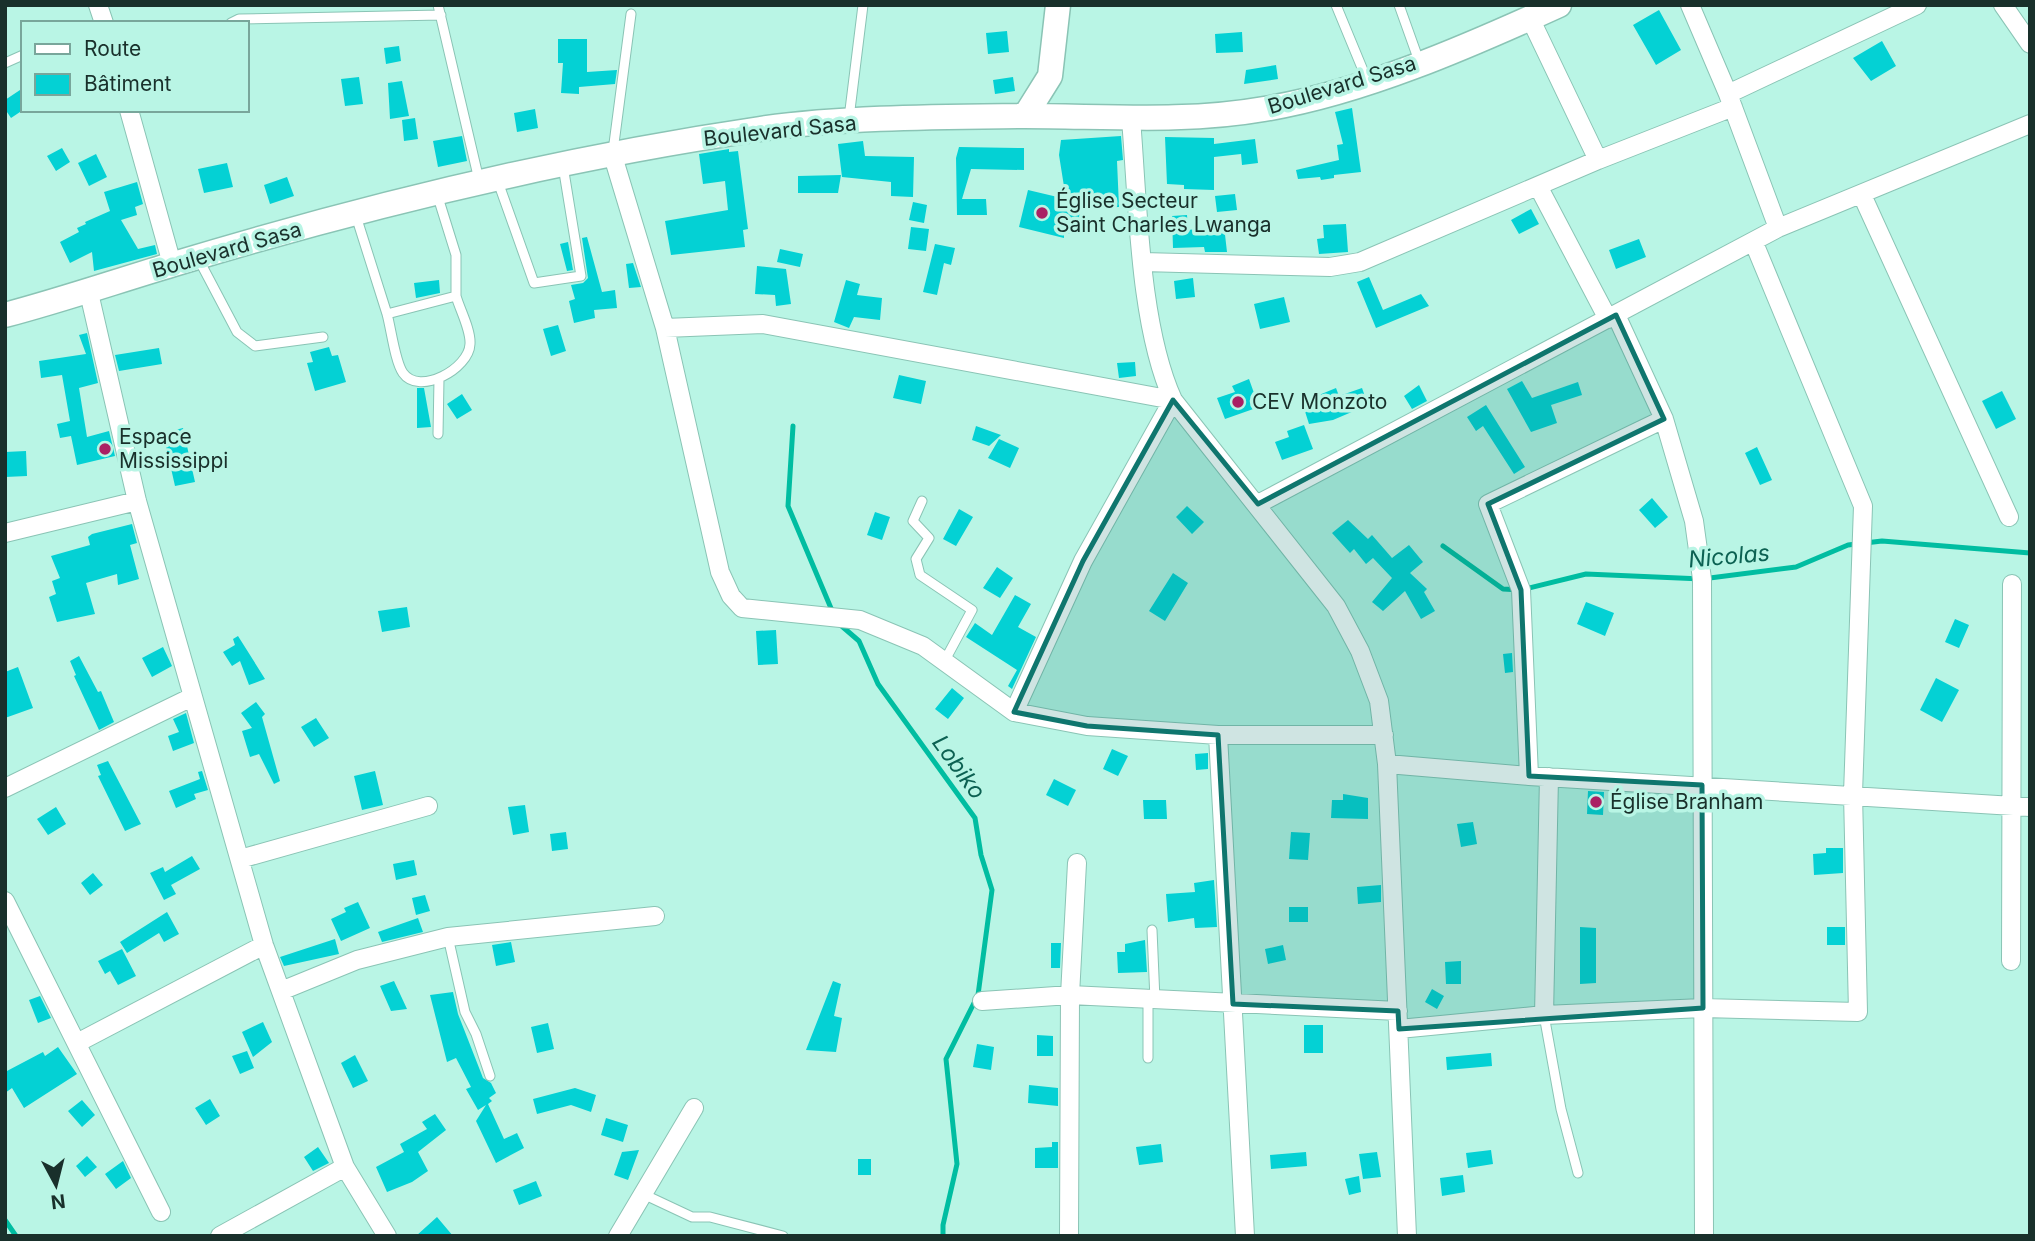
<svg xmlns="http://www.w3.org/2000/svg" width="2035" height="1241" viewBox="0 0 2035 1241" font-family="Inter,sans-serif">
<style>
.lines{fill:none;stroke-linecap:round;stroke-linejoin:round}
.stream{stroke:#00bda1;stroke-width:5}
.building{fill:#04d1d4}
.lane-casing{stroke:#8ac4b5;stroke-width:11}
.street-casing{stroke:#8ac4b5;stroke-width:20}
.secondary-casing{stroke:#8ac4b5;stroke-width:27}
.lane{stroke:#fff;stroke-width:9}
.street{stroke:#fff;stroke-width:18}
.secondary{stroke:#fff;stroke-width:24}
.marked{fill:#0f766e;fill-opacity:0.2;stroke:#0f766e;stroke-width:5;stroke-linejoin:round}
.poi-dot{fill:#aa2064;stroke:#b9f5e5;stroke-width:2.5}
.labels{text-anchor:middle;stroke-width:7;stroke-linejoin:round;paint-order:stroke}
.street-label{font-size:21px;fill:#19302b;stroke:#b9f5e5}
.poi-label{font-size:21px;fill:#19302b;stroke:#b9f5e5;text-anchor:start}
.water-label{font-size:23px;font-style:italic;fill:#0c6152;stroke:#b9f5e5}
</style>
<rect width="100%" height="100%" fill="#b9f5e5"/>
<g class="lines">
<path class="stream" d="M793 426 788 506 833 613
M1443 546 1503 589 1521 590 1586 574 1702 579 1796 567 1848 545 1882 541 2030 553
M837 622 859 641 878 684 975 818 981 855 992 890 978 995 946 1059 957 1164 943 1225V1236
M5 1220 16 1236"/>
</g>
<path class="building" d="M1659 10 1681 50 1656 65 1633 25Z
M1007 31 1009 52 988 54 986 33Z
M1242 32 1243 52 1216 53 1215 34Z
M558 39H587V72L617 70 615 84 579 87V94L561 93 563 63H558Z
M1882 41 1896 66 1871 81 1853 58Z
M399 46 401 61 386 64 384 48Z
M1276 65 1278 79 1244 84 1246 70Z
M359 77 363 104 345 106 341 79Z
M1013 77 1015 91 995 94 993 80Z
M402 81 409 116 390 119 388 83Z
M23 88V110L11 118 5 109V100Z
M1352 108 1361 172 1334 175V178L1321 180 1320 177 1298 179 1296 170 1339 160 1337 145 1343 144 1335 112Z
M535 109 538 128 517 132 514 113Z
M415 118 418 139 404 141 402 120Z
M462 136 467 161 438 167 433 141Z
M1121 136 1123 160 1117 161 1119 207 1081 208 1083 233 1064 234V238L1019 227 1028 190 1066 199 1059 155 1061 140Z
M1165 137 1214 138V144L1255 139 1258 163 1242 165 1241 154 1214 157V190L1184 189V185L1167 184Z
M863 141 865 156 914 157 913 197 891 196V182L842 177 838 144Z
M959 147 1024 148V170L971 169 962 199H986L987 215H957L956 158Z
M62 148 70 162 56 171 47 156Z
M729 149V152L738 151 748 229 743 230 745 247 671 255 665 221 728 210 725 181 703 184 699 154Z
M96 154 107 177 89 186 78 163Z
M227 163 233 187 204 193 198 169Z
M841 175 838 193H798V176Z
M287 177 294 196 270 204 264 185Z
M137 182 143 204 135 207 137 215 121 220 138 249 155 245 157 254 94 271 92 252 70 263 60 242 79 232 77 228 86 224 85 222 110 211 104 192Z
M1235 194 1237 210 1217 212 1215 196Z
M913 202 927 205 924 223 909 220Z
M1531 209 1539 224 1519 234 1511 220Z
M1187 215 1188 230 1224 226 1227 252H1205L1204 247 1173 248 1172 216Z
M1346 224 1348 252 1319 254 1317 239 1324 238 1323 225Z
M911 227 929 229 926 251 908 249Z
M587 237 602 292 615 290 617 308 594 310 595 318 574 323 569 301 575 299 571 285 583 283 588 278 582 238Z
M1639 239 1646 257 1616 269 1609 250Z
M568 242 573 270 567 271 560 244Z
M935 244 955 248 951 265 944 263 937 295 923 292Z
M780 249 803 254 800 267 777 262Z
M633 263 641 287 629 288 626 264Z
M757 266 786 269 791 304 776 306 775 295 755 294Z
M1369 277 1383 310 1421 294 1429 306 1376 328 1357 282Z
M1193 278 1195 297 1176 299 1174 281Z
M439 280 440 293 416 298 414 283Z
M846 280 860 284 857 295 882 298 880 320 854 317 849 328 834 322Z
M1284 297 1290 322 1260 329 1254 304Z
M558 325 566 351 551 356 543 329Z
M87 333 98 383 79 388 87 437 109 431 115 456 77 465 71 436 60 438 57 424 70 421 62 375 41 378 39 361 86 354 79 335Z
M329 347 332 356 338 355 346 382 315 391 307 363 313 362 310 352Z
M159 348 162 364 119 371 115 355Z
M1135 362 1136 376 1119 378 1117 363Z
M899 375 926 381 921 404 893 398Z
M1249 379 1259 407 1225 419 1217 398 1235 392 1232 386Z
M1522 381 1532 398 1578 382 1582 395 1551 405 1557 423 1531 432 1507 389Z
M1419 385 1427 401 1412 409 1404 396Z
M417 388H424L431 427 417 428Z
M1336 388 1339 396 1362 388 1368 405 1333 420 1309 424 1302 402Z
M2002 391 2016 419 1996 429 1982 401Z
M462 394 472 410 457 419 447 404Z
M1486 405 1525 467 1514 474 1483 426 1476 431 1467 417Z
M1304 425 1313 449 1282 460 1275 442 1289 437 1287 431Z
M976 426 1001 435 989 446 972 440Z
M183 428 195 482 175 486 163 433Z
M999 439 1019 448 1010 468 988 458Z
M1757 447 1772 480 1760 485 1745 453Z
M26 451 27 476 5 477V452Z
M1652 498 1668 517 1655 528 1639 510Z
M1187 506 1204 522 1192 534 1176 517Z
M959 509 973 517 956 546 943 539Z
M875 512 890 517 882 540 867 535Z
M1348 520 1368 539 1372 535 1392 558 1409 545 1423 562 1410 573 1427 589 1424 592 1435 611 1421 619 1405 591 1383 611 1372 602 1392 578 1373 558 1366 564 1354 549 1350 553 1332 533Z
M132 524 137 543 130 545 139 579 118 585 117 574 86 583 95 614 57 622 49 597 56 594 52 581 60 578 51 556 90 545 88 537 92 534Z
M997 567 1013 578 1000 598 983 588Z
M1173 573 1188 583 1165 621 1149 611Z
M1015 595 1031 604 1018 627 1036 637 1012 689 1008 686 1017 670 966 637 975 623 992 635Z
M1586 602 1614 613 1605 636 1577 624Z
M407 607 410 627 382 632 378 611Z
M1955 619 1969 625 1959 648 1945 642Z
M776 630 778 664 758 665 756 631Z
M238 636 250 655 265 679 249 685 240 661 232 666 223 652 235 645 233 639Z
M163 647 172 666 152 677 142 658Z
M1512 653 1513 672 1505 673 1503 654Z
M79 656 98 692 101 691 114 722 99 730 74 676 76 675 70 661Z
M18 667 33 708 5 718V672Z
M1936 678 1959 690 1942 722 1920 710Z
M952 688 964 698 948 719 935 709Z
M256 702 265 714 262 717 280 781 274 784 259 754 250 757 242 731 252 728 241 713Z
M186 713 194 743 173 751 168 736 179 732 173 719Z
M316 718 329 738 314 747 301 727Z
M1112 749 1128 756 1118 776 1103 769Z
M1208 753V769L1196 770 1195 754Z
M108 761 141 824 125 831 98 776 101 775 97 765Z
M202 771 208 790 194 794 196 799 176 808 169 791 200 779 198 772Z
M375 771 383 805 362 810 354 776Z
M1054 779 1076 790 1068 806 1046 795Z
M1588 791 1604 792 1603 815 1587 814Z
M1343 794 1368 798V819L1331 818 1332 800H1343Z
M1143 800H1166L1167 819H1144Z
M525 805 529 832 513 835 508 807Z
M56 807 66 824 48 835 37 819Z
M1473 822 1477 844 1461 847 1457 824Z
M566 832 568 849 552 851 550 834Z
M1291 832 1310 833 1308 860 1289 859Z
M1826 848H1843V873L1814 875 1813 854 1826 853Z
M192 856 200 869 171 885 176 894 164 900 150 873 163 867 165 872Z
M414 860 417 875 396 880 393 864Z
M93 873 103 885 90 895 81 883Z
M1214 880 1217 927 1195 928 1194 918 1168 922 1166 894 1195 892 1194 883Z
M1381 885V902L1358 904 1357 887Z
M425 895 430 911 416 915 412 898Z
M358 902 370 928 341 941 331 919 346 912 344 908Z
M1289 907H1308V922H1289Z
M167 912 179 934 164 942 159 933 127 953 120 942Z
M418 918 423 932 382 942 378 932Z
M1580 927 1596 928V983L1580 984Z
M1827 927H1845V945H1827Z
M335 939 339 954 284 966 280 957Z
M1145 940 1147 972 1118 973 1117 952H1125V944Z
M511 942 515 962 496 966 492 945Z
M1051 943H1061L1060 968H1051Z
M1283 945 1286 960 1268 964 1265 949Z
M122 949 136 976 118 985 110 971 105 974 98 961Z
M1461 961V984H1446L1445 962Z
M394 981 407 1009 391 1011 380 986Z
M833 981 841 984 834 1016 842 1018 836 1052 806 1050Z
M1432 989 1444 996 1437 1009 1425 1002Z
M453 992 458 1014 483 1078 491 1083 496 1093 489 1098 492 1101 488 1104 504 1139 517 1133 524 1148 496 1163 476 1121 486 1105 478 1110 466 1089 471 1087 456 1058 447 1062 430 995Z
M40 996 51 1018 38 1023 29 1000Z
M263 1022 272 1042 253 1057 242 1032Z
M548 1023 554 1049 537 1053 531 1027Z
M1304 1025H1323V1053H1304Z
M1037 1035 1053 1036V1056H1037Z
M977 1044 994 1047 991 1070 973 1067Z
M58 1047 77 1074 24 1108 12 1088 5 1093V1072L43 1052 45 1056Z
M247 1051 254 1068 240 1074 232 1056Z
M1491 1053 1492 1066 1447 1070 1446 1057Z
M355 1055 368 1081 353 1088 341 1063Z
M1029 1085 1058 1088V1106L1028 1103Z
M575 1088 596 1095 591 1112 571 1105 537 1114 533 1099Z
M210 1099 220 1116 206 1125 195 1108Z
M82 1100 95 1115 82 1127 68 1111Z
M435 1114 446 1130 418 1152 428 1171 412 1182 387 1192 376 1167 404 1152 400 1144 427 1129 422 1122Z
M606 1118 628 1125 623 1142 601 1135Z
M1052 1142H1058V1168H1035V1148L1052 1147Z
M1161 1144 1163 1162 1139 1165 1136 1147Z
M318 1147 329 1163 313 1171 304 1157Z
M639 1150 628 1180 614 1175 622 1152Z
M1491 1150 1493 1164 1468 1168 1466 1153Z
M1306 1152 1307 1166 1271 1169 1270 1155Z
M1377 1152 1381 1177 1363 1179 1359 1154Z
M87 1156 97 1167 85 1177 76 1166Z
M858 1159H871V1175H858Z
M123 1161 131 1178 116 1189 105 1174Z
M1463 1175 1465 1192 1442 1196 1440 1178Z
M1359 1176 1361 1192 1349 1195 1345 1179Z
M536 1181 542 1196 519 1205 513 1190Z
M437 1217 453 1236H416Z"/>
<g class="lines">
<g class="lane-casing">
<path id="lane" d="M438 5 479 180
M1336 5 1367 80
M1399 5 1419 61
M231 23 239 19 441 15
M5 63 23 55
M849 118 863 5
M613 151 631 14
M497 179 534 283 581 276 563 166
M356 216 387 314 456 296V255L437 194
M199 260 237 332 255 346 323 337
M387 314C391 328 395 362 403 373 419 396 469 369 470 344 471 330 460 310 456 296
M438 434 439 379
M922 501 913 521 929 538 916 559 920 575 972 610 944 662
M1152 930 1155 1000
M448 937 465 1012 476 1034 490 1076
M1148 999V1058
M1544 1015 1561 1109 1578 1173
M643 1194 692 1217H710L783 1236"/>
</g>
<g class="street-casing">
<path id="street" d="M98 5 104 23
M1690 5 1728 94 1778 228
M2003 5 2030 44
M1530 18 1598 160
M1728 94 1917 5
M129 110 172 264
M1131 119C1138 203 1139 325 1173 400L1336 606 1360 651 1379 701 1387 764 1407 1236
M612 153 665 328 720 572 731 596 742 608 860 620 923 646 1014 712 1087 726 1218 735H1384
M1538 186 1608 319
M1862 195 2009 517
M1143 262 1330 267 1360 262 1598 160 1733 107
M89 293 137 501 264 945 345 1167 387 1236
M1616 315 1664 419 1694 521 1702 579 1704 1236
M665 328 763 324 1173 400 1083 561 1014 712
M1258 504 1778 228 2030 124
M5 533 137 501
M1218 735 1245 1236
M1387 764 1529 776 2030 807
M1529 776 1521 590 1488 504 1664 419
M5 788 192 697
M240 859 428 806
M5 901 161 1212
M2011 961 2012 584
M281 991 357 960 448 937 655 916
M982 1001 1070 995 1398 1011
M1544 1015 1549 777
M1399 1029 1544 1015 1703 1008 1858 1012 1853 794 1863 506 1754 243
M77 1043 264 945
M220 1236 345 1167
M618 1236 694 1108
M1069 1236 1070 995 1077 863"/>
</g>
<g class="secondary-casing">
<path id="secondary" d="M1025 116 1050 76 1058 5
M5 315C62 300 117 281 174 264 366 206 562 158 760 129 844 117 939 117 1024 116 1104 116 1185 123 1264 109 1362 93 1469 46 1559 5"/>
</g>
<use href="#lane" class="lane"/>
<use href="#street" class="street"/>
<use href="#secondary" class="secondary"/>
</g>
<path class="marked" d="M1616 315 1664 419 1488 504 1521 590 1529 776 1702 785 1703 1008 1399 1029 1398 1011 1233 1004 1218 735 1087 726 1014 712 1083 561 1173 400 1258 504Z"/>
<g class="poi-dot">
<circle cx="1042" cy="213" r="7"/>
<circle cx="1238" cy="402" r="7"/>
<circle cx="105" cy="449" r="7"/>
<circle cx="1596" cy="802" r="7"/>
</g>
<g class="labels">
<g class="street-label">
<text transform="translate(1342 85) rotate(-17)" y="7">Boulevard Sasa</text>
<text transform="translate(780 131) rotate(-6)" y="7">Boulevard Sasa</text>
<text transform="translate(227 250) rotate(-16)" y="7">Boulevard Sasa</text>
</g>
<g class="poi-label">
<text x="1056" y="208">Église Secteur<tspan x="1056" dy="24">Saint Charles Lwanga</tspan></text>
<text x="1252" y="409">CEV Monzoto</text>
<text x="119" y="444">Espace<tspan x="119" dy="24">Mississippi</tspan></text>
<text x="1610" y="809">Église Branham</text>
</g>
<g class="water-label">
<text transform="translate(1729 556) rotate(-5)" y="8">Nicolas</text>
<text transform="translate(959 767) rotate(54)" y="8">Lobiko</text>
</g>
</g>
<rect width="2035" height="1241" fill="none" stroke="#19302b" stroke-width="14"/>
<rect x="21" y="21" width="228" height="91" fill="#b9f5e5" stroke="#79a69b" stroke-width="2"/>
<rect x="35" y="44" width="35" height="10" fill="#ffffff" stroke="#79a69b" stroke-width="2"/>
<text x="84" y="56" font-size="21" fill="#19302b">Route</text>
<rect x="35" y="74" width="35" height="21" fill="#04d1d4" stroke="#79a69b" stroke-width="2"/>
<text x="84" y="91" font-size="21" fill="#19302b">Bâtiment</text>
<g transform="translate(56 1185) rotate(173)" stroke="#b9f5e5" stroke-width="5" paint-order="stroke">
<path d="M0-5L12 26L0 18L-12 26Z" fill="#19302b"/>
<text y="-10" font-size="19" font-weight="bold" text-anchor="middle" fill="#19302b">N</text>
</g>
</svg>
